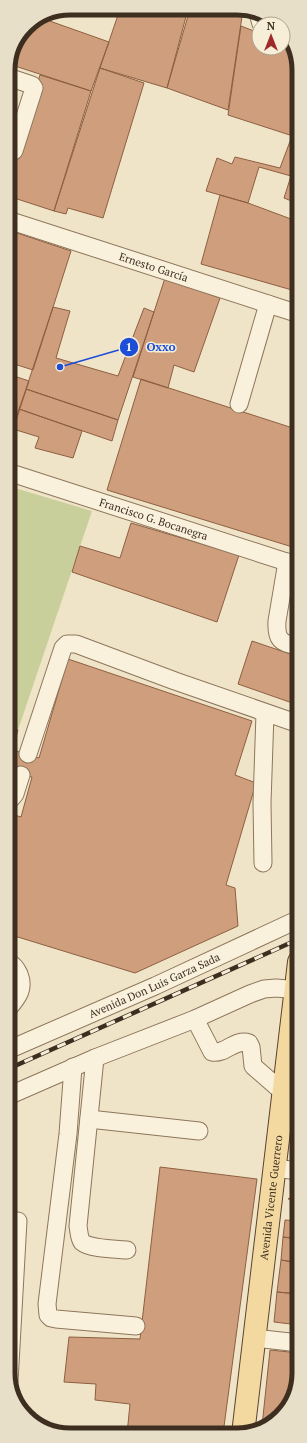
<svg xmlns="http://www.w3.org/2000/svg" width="307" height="1443" viewBox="0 0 307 1443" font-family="'PT Serif',serif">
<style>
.green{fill:#c9cf9b}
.building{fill:#cf9f7d;stroke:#8d5f41}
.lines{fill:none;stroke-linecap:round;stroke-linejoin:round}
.minor-casing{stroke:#8d765c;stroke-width:19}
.major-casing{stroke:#5b4430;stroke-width:24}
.minor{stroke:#faf1dc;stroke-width:17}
.major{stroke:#f3d9a0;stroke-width:22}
.rail-casing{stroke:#3d2e20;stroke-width:4.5}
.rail{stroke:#f7eed8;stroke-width:3;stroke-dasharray:9;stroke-linecap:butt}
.labels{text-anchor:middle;stroke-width:3;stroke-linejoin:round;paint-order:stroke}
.street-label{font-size:11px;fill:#3d2e20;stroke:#f7eed8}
.rim{fill:none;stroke:#3d2e20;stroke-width:5}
.leader{fill:none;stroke:#1d4ed8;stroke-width:1.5}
.callout-dot{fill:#1d4ed8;stroke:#f7eed8;stroke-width:1.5}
.mark-label{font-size:12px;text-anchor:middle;font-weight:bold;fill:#fff}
.callout-label{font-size:12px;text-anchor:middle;font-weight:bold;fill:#1d4ed8;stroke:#f7eed8;stroke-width:3;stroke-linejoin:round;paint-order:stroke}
</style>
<rect width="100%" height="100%" fill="#f0e4c8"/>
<path class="green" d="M8 486 92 511 18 730 8 727Z"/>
<path class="building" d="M120 9H188L167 88 100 68Z
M190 9 243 10 228 110 167 88Z
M44 19 109 42 91 91 9 64 26 26Z
M241 26 259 33V48H283V43L291 46 298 62 299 138 228 115Z
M283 29 291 46 283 43Z
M100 68 144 83 103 218 68 208 66 214 54 211Z
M40 75 91 91 54 211 8 196V170Z
M292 136 299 138V204L284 198 291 176 259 167 248 203 206 191 217 158 232 164 235 157 280 168Z
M220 195 248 203 299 222V292L201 264Z
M8 230 71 251 33 370 8 362Z
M165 278 220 298 194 372 174 365 168 388 133 377Z
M53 307 70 311 56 358 118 376 144 308 154 312 118 420 26 389Z
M8 374 29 381 8 445Z
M141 379 299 430V549L107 490Z
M26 389 118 420 112 441 19 409Z
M19 409 82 431 73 458 35 448 39 437 13 429Z
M131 523 239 555 217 622 72 572 80 546 120 558Z
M297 594H299V635H294Z
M252 641 299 657V701L298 705 238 684Z
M68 659 252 721 235 775 256 783 226 885 235 888 238 926 135 973 8 934V813L21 817 32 777 8 772V767L13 750 39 758Z
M8 727 18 730 8 767Z
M298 1109H299V1153H293Z
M160 1167 257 1179 223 1434H127L130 1404 95 1400 96 1384 64 1382 69 1337 140 1339Z
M299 1192V1200L288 1199Z
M285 1220 299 1221V1239L283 1237Z
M283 1237 299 1239V1263L281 1260Z
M281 1260 299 1263V1294L277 1292Z
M277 1292 299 1294V1325L274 1322Z
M270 1350 299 1353V1376L281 1417 262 1426Z"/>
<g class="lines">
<g class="minor-casing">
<g id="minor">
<path d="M258 13 261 24"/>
<path d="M8 77 32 85 34 88 14 151 8 154"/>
<path id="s1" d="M8 220 299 314"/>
<path d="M239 404 268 304"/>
<path id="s2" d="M8 472 299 566"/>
<path d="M287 562 277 621C276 639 280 644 299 646"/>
<path d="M28 754 63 648 67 644H76L175 681 299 724"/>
<path d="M8 800H10L15 794 21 775"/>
<path d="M263 863 262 803 265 713"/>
<path d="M8 962C14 965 16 968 19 974 25 989 18 997 8 1009"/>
<path d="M195 1019 212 1052C225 1055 235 1038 249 1043L251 1047 253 1066 284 1093"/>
<path id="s3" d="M8 1050 155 986 299 919"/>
<path d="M95 1058 78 1226C79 1231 79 1238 82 1242 90 1249 117 1249 127 1250"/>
<path d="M73 1067 68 1134 47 1304 48 1315 51 1318 56 1319 136 1326"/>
<path d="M8 1096 95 1058 195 1019 250 994 264 989 276 988 299 990"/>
<path d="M89 1119 199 1131"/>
<path d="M274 1168 299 1171"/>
<path d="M254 1338 299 1343"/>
<path d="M9 1382 18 1221"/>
</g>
</g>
<g class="major-casing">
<g id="major">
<path id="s4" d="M243 1434 299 962"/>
</g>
</g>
<use href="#minor" class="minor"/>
<use href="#major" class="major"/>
<g class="rail-casing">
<path id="rail" d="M8 1069 299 939"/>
</g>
<use href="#rail" class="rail"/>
</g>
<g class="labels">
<g class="street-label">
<text dy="4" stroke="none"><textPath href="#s1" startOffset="153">Ernesto García</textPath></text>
<text dy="4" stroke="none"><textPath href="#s2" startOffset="153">Francisco G. Bocanegra</textPath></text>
<text dy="4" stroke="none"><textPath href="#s3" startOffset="160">Avenida Don Luis Garza Sada</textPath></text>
<text dy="4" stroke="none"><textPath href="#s4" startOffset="238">Avenida Vicente Guerrero</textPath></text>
</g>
</g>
<path d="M0 0H307V1443H0ZM70 15H237A55 55 0 0 1 292 70V1373A55 55 0 0 1 237 1428H70A55 55 0 0 1 15 1373V70A55 55 0 0 1 70 15Z" fill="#e8dfc9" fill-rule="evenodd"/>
<path class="rim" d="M70 15H237A55 55 0 0 1 292 70V1373A55 55 0 0 1 237 1428H70A55 55 0 0 1 15 1373V70A55 55 0 0 1 70 15Z"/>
<path class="leader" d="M60 367L129 347"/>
<g class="callout-dot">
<circle cx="60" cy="367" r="4"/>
<circle cx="129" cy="347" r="10"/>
</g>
<g class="mark-label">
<text x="129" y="351">1</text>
</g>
<g class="callout-label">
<text x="161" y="351">Oxxo</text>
</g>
<g transform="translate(271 36)"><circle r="19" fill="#f7eed8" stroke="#ada18e"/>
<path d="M0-3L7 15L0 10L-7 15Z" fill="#9e2a2b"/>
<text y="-6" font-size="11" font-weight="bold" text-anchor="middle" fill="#3d2e20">N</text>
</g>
</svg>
